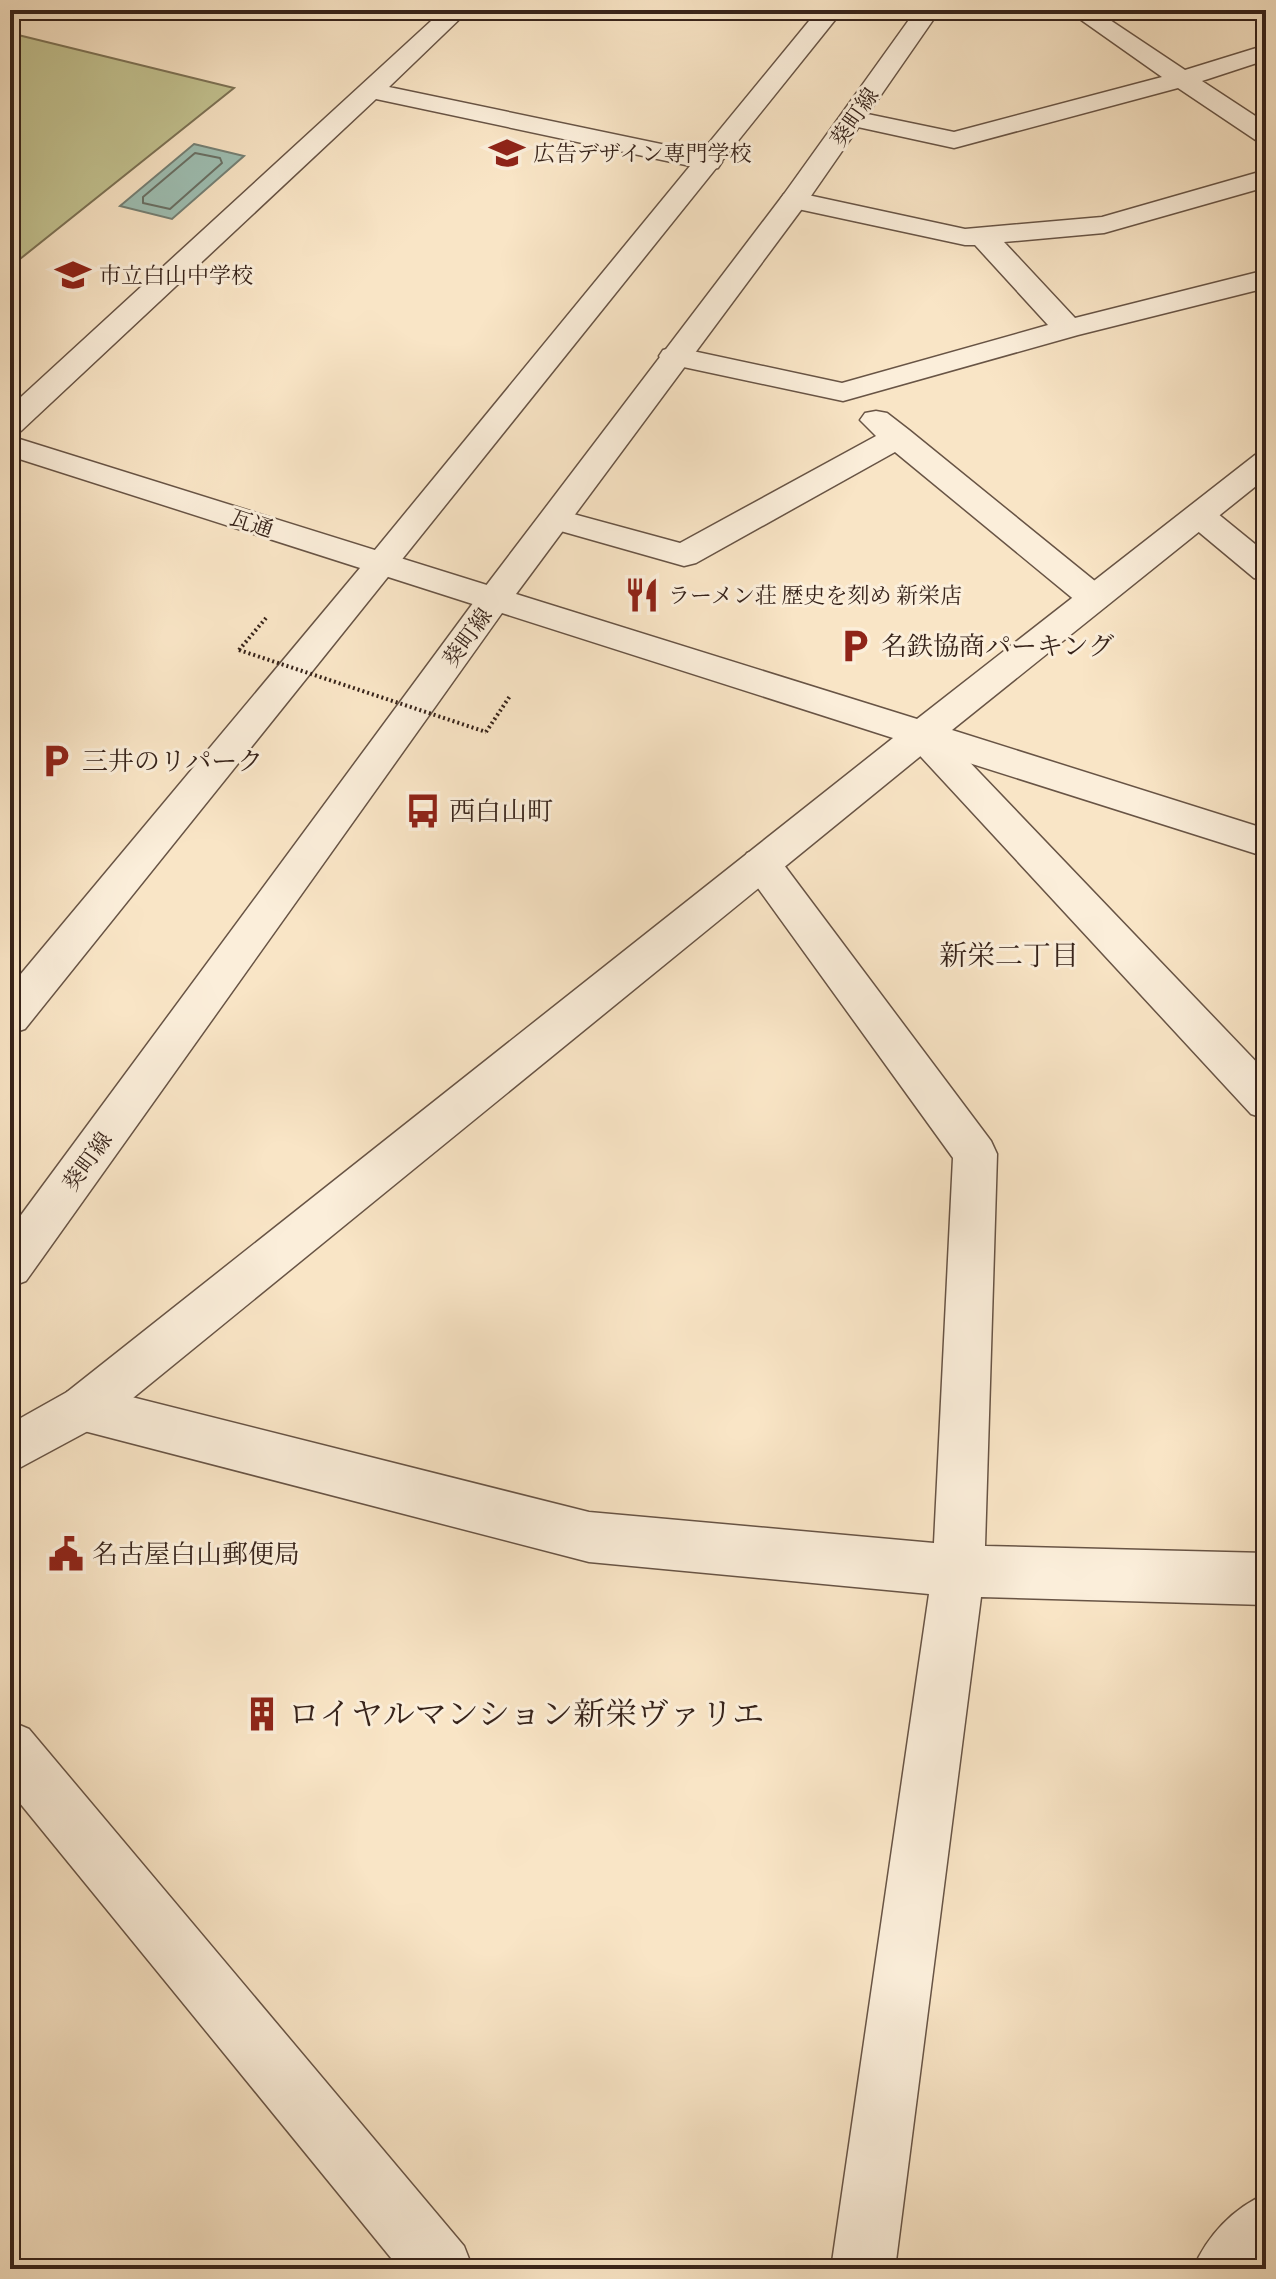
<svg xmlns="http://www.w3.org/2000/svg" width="1276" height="2279" viewBox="0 0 1276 2279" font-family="'IM FELL French Canon','Noto Serif JP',serif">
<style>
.green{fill:#c3c391;stroke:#7d7356;stroke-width:2}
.water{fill:#9ebfb3;stroke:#758176;stroke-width:2}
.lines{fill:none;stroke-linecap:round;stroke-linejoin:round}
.shore{stroke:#6a7166;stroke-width:2}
.minor-casing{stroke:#685445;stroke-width:3}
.tertiary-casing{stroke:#685445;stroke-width:3}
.path{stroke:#37231a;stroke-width:4;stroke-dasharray:2 3;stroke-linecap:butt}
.minor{fill:#fbeeda;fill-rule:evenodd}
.tertiary{fill:#fbeeda;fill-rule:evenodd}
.path-bridge{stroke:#37231a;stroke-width:4;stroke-dasharray:2 3;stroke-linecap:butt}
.labels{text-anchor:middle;stroke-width:6;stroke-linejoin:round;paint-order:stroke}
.far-street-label{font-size:22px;fill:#37231a;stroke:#fbeeda}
.far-poi-label{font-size:22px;fill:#37231a;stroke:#fbeeda;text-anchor:start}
.poi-label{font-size:26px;fill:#37231a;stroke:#fbeeda;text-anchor:start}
.neighbourhood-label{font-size:28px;fill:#37231a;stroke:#fbeeda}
.near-poi-label{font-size:32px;fill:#37231a;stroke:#fbeeda;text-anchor:start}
</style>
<rect width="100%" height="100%" fill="#f9e5c6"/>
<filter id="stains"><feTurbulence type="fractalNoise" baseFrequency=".0025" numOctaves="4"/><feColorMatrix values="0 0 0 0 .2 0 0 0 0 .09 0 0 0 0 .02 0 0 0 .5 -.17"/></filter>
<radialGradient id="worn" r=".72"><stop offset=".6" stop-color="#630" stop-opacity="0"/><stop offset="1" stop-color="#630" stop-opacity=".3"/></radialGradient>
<path class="green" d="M10 33 234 88 10 267Z"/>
<path class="water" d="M194 144 244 156 172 219 120 206Z"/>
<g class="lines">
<path class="shore" d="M195 153 220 158 222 163 170 209 143 203V197Z"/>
<g class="minor-casing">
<path id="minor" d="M443 10H469L389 87 709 154 718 156 722 162 718 168 709 170 376 99 21 431 10 433V407Z
M1067 10H1095L1185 70 1266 45V60L1202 81 1266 123V143L1257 141 1178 88 954 148 844 124 840 119 844 114 853 111 954 132 1162 77Z
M1266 170V187L1104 233 1004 242 1075 318 1266 270V288L1078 335 843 401 674 365 663 362 659 356 663 350 674 347 842 383 1048 325 975 245H965L784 206 780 200 784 194 794 192 965 229 1102 217Z
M876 411 887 413 909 430 1106 590 1111 598 1106 606 1094 609 1082 606 895 452 696 563 684 566 543 526 538 519 543 512 555 509 680 543 876 436 860 420 865 413Z
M10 436 506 591 511 599 506 607 494 610 482 607 10 456Z
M1200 506 1212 509 1266 553V581L1254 578 1188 523 1184 516 1188 509Z
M923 723 936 727 1266 1072V1119L1251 1114 910 745 905 736 910 727Z
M761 848 775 853 991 1141 997 1154 985 1546 1266 1553V1605L981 1597 895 2269H831L929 1594 589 1562 84 1431 67 1424 60 1408 67 1392 84 1385 589 1512 934 1543 953 1158 747 873 741 863 747 853Z
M10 1721 29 1729 464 2246 473 2269H400L10 1791Z
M1266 2194V2269H1193C1207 2236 1233 2208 1266 2194Z"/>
</g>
<g class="tertiary-casing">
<path id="tertiary" d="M818 10H843L25 1029 10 1034V987L370 556Z
M916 10H940L804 206 516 594 917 719 1255 455 1266 452V478L952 730 1266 829V857L928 750 101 1424 10 1473V1424L67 1392 893 738 502 613 26 1281 10 1287V1230L482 591 784 194Z"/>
</g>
<path class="path" d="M239 650 266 618
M486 732 510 696"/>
<use href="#minor" class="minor"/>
<use href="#tertiary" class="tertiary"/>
<path class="path-bridge" d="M239 650 486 732"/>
</g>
<defs>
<g id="university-bare" transform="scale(2.76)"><path d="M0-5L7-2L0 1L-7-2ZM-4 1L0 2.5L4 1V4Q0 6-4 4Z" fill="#8f2418" stroke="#fbeeda" stroke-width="2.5" paint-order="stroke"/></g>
<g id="school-bare" transform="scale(2.76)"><path d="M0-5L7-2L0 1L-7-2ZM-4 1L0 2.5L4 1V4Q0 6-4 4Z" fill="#8f2418" stroke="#fbeeda" stroke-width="2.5" paint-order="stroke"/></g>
<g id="restaurant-bare" transform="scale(2.76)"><path d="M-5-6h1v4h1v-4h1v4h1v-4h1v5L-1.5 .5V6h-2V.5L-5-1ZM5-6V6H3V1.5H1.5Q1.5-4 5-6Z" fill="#8f2418" stroke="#fbeeda" stroke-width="2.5" paint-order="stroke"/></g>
<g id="parking-bare" transform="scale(2.76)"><path d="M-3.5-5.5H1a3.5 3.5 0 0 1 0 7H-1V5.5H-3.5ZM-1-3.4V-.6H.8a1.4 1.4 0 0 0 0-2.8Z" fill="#8f2418" stroke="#fbeeda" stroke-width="2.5" paint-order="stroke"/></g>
<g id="bus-bare" transform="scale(2.76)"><path d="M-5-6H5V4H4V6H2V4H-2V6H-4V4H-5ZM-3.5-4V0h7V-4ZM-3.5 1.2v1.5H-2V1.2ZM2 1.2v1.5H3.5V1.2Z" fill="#8f2418" stroke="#fbeeda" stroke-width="2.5" paint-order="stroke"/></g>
<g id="civic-bare" transform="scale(2.76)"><path d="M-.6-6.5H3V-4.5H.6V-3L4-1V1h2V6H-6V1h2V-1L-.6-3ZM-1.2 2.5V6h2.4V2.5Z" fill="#8f2418" stroke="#fbeeda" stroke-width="2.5" paint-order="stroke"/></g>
<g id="building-bare" transform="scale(2.76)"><path d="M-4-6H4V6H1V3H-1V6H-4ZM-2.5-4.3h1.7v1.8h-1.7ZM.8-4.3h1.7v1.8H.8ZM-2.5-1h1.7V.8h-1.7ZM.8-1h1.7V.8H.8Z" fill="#8f2418" stroke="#fbeeda" stroke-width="2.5" paint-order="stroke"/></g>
</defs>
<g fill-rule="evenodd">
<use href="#university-bare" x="507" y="153"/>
<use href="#school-bare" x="73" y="275"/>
<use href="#restaurant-bare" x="642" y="595"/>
<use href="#parking-bare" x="855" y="646"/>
<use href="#parking-bare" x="56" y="761"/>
<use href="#bus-bare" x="423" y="811"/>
<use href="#civic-bare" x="66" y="1554"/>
<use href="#building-bare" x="262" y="1714"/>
</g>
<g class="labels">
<g class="far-street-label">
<text transform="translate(854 117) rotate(-55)" y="8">葵町線</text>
<text transform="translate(252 523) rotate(18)" y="8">瓦通</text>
<text transform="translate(467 637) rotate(-54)" y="8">葵町線</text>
<text transform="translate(87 1161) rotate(-54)" y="8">葵町線</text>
</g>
<g class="far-poi-label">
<text x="533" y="161">広告デザイン専門学校</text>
<text x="99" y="283">市立白山中学校</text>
<text x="668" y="603">ラーメン荘 歴史を刻め 新栄店</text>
</g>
<g class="poi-label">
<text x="881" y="655">名鉄協商パーキング</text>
<text x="82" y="770">三井のリパーク</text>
<text x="449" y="820">西白山町</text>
<text x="92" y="1563">名古屋白山郵便局</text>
</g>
<g class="neighbourhood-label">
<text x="1009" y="965">新栄二丁目</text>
</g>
<g class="near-poi-label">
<text x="288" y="1725">ロイヤルマンション新栄ヴァリエ</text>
</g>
</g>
<rect width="1276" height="2279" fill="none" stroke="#f9e5c6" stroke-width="40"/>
<rect x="12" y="12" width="1252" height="2255" fill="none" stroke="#37231a" stroke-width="4"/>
<rect x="20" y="20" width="1236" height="2239" fill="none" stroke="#37231a" stroke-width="2"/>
<rect width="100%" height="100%" filter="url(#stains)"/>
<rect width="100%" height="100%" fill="url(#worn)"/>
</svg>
